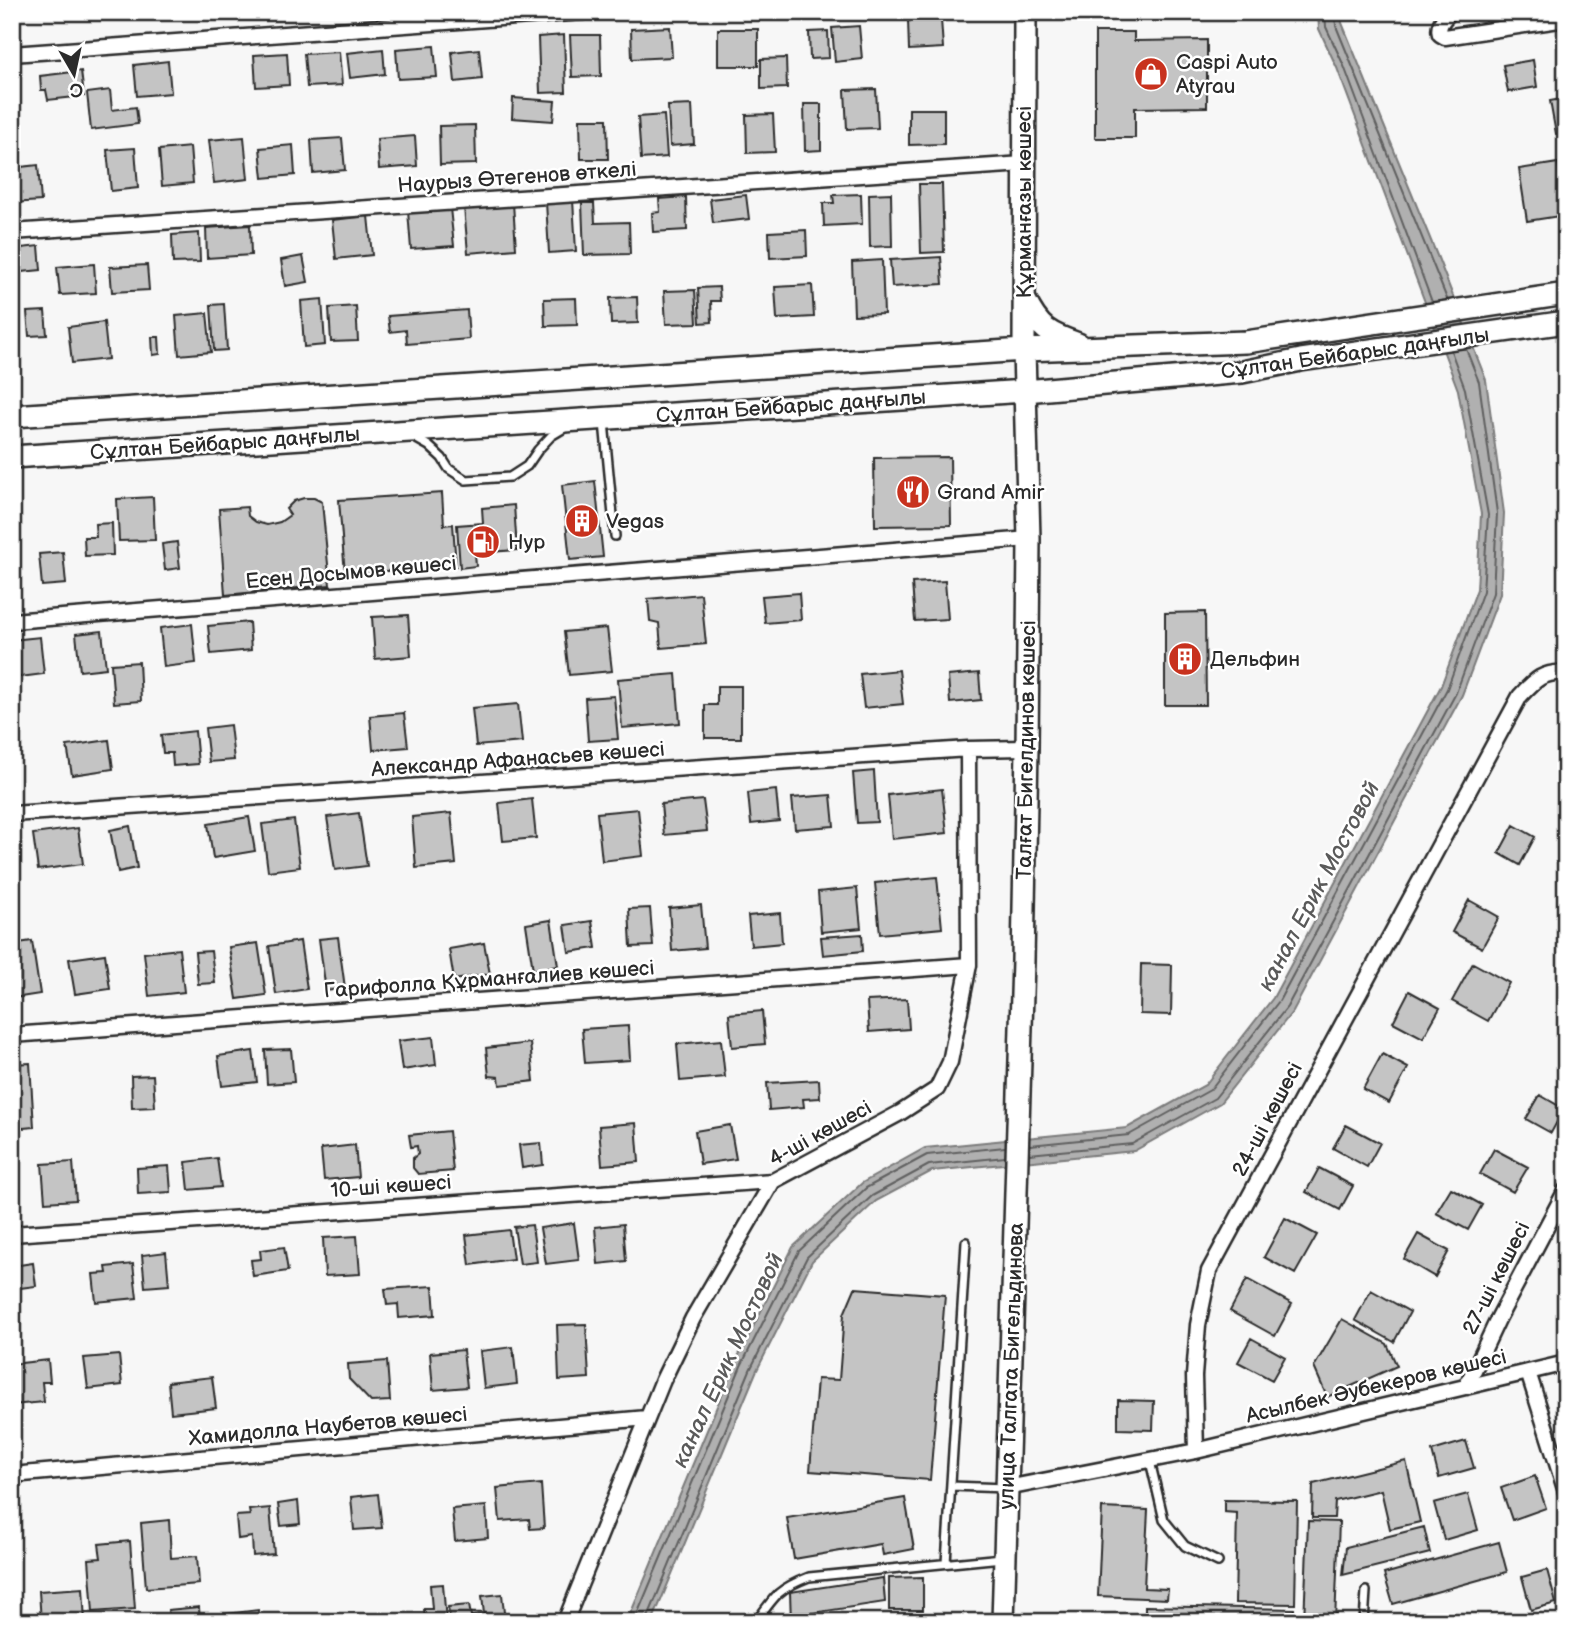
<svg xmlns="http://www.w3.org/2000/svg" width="1578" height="1634" viewBox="0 0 1578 1634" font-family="'Balsamiq Sans',sans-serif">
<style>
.water{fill:#b0b0b0;stroke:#7b7b7b;stroke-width:2}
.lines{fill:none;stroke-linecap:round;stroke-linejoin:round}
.shore{stroke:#606060;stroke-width:2}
.building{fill:#c4c4c4;stroke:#2b2b2b;stroke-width:2}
.lane-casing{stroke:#2b2b2b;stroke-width:12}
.street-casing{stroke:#2b2b2b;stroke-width:19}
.primary-casing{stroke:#2b2b2b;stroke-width:26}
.lane{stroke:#fff;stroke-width:7}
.street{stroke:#fff;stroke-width:14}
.primary{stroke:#fff;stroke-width:21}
.labels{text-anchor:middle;stroke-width:5;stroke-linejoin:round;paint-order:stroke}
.poi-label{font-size:21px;fill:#2b2b2b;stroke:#fff;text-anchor:start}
.street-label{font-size:21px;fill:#2b2b2b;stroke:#fff}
.water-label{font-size:23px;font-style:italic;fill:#5a5a5a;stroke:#fff}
</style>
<rect width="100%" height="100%" fill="#f7f7f7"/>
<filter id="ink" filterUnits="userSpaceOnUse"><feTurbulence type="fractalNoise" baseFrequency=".0143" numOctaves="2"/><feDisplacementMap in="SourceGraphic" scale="14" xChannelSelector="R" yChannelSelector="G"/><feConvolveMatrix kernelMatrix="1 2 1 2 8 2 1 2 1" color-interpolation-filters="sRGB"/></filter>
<g filter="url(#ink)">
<path class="water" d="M1318 12H1341L1342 23 1438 258 1486 380 1504 513 1500 594 1462 695 1293 1011 1220 1103 1134 1151 932 1171 876 1201 812 1261 756 1372 652 1622H627L735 1363 793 1247 862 1183 925 1148 1127 1128 1205 1085 1273 998 1441 686 1477 589 1481 514 1458 390 1337 68 1319 29Z"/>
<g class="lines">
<path class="shore" d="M1325 12 1326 27 1344 66 1432 302
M1335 12 1336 26 1447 299
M1030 1145 1129 1135 1210 1090 1279 1001 1447 689 1483 591 1488 515 1465 389 1451 351
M1029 1154 1132 1144 1215 1098 1287 1007 1456 693 1493 593 1497 513 1479 382 1466 349
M634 1622 741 1366 799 1251 866 1188 927 1155 1005 1147
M646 1622 750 1370 807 1257 872 1196 929 1165 1005 1157"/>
</g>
<path class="building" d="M941 19 943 48 909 50 908 20Z
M859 26 862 59 835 62 832 28Z
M670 27 672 57 632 59 631 29Z
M718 29H758V66H718Z
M828 31 829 58 810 59 809 32Z
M1095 32H1134V41L1207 40V107L1135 108V138H1095Z
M564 35 566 92 540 93 538 37Z
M570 35H600L601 76 572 77Z
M434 46 437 77 398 79 396 49Z
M383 49 385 74 350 78 347 53Z
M479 49 482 79 455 82 452 52Z
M339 52 342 85 307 87 304 54Z
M287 53 289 85 256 87 254 55Z
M786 58 787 88 761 89V59Z
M1533 60 1537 87 1508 92 1503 65Z
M168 61 171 93 137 96 134 65Z
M81 71 84 96 48 100 46 90H41L40 76Z
M876 89 878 128 847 129 845 90Z
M110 90 112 110 136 107 138 124 91 130 87 93Z
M513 98 555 101 553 121 512 118Z
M1566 98V133L1556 134 1550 101Z
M804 104H821V150L805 151Z
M692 105 694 144 670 146 668 106Z
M909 109H944V144L909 145Z
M773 114 775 152 747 153 746 115Z
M664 115 667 157 641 159 638 117Z
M580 119H607L608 159H581Z
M475 125 476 164 440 165 439 126Z
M415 136 417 166 379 169 377 139Z
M244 137 248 179 214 183 209 140Z
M342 138 345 170 313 173 311 140Z
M293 145 295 175 263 178 260 148Z
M190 147 193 183 162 186 159 150Z
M135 148 138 188 111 191 107 150Z
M1558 163 1566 215 1527 221 1519 169Z
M38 165 41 201 12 203V168Z
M919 184H942L944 252 921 253Z
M891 193 892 246 870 247 869 194Z
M861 194 862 224 824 226 823 203H834L833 195Z
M746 195 749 219 713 223 710 199Z
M686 197 687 230 653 232 652 213 660 212 659 199Z
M573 200 576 251 549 253 546 202Z
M513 203 516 249 468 253 464 207Z
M582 203H594L595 223 629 222 630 254 584 255Z
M450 208 454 246 411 249 408 211Z
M368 216 372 255 336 259 332 220Z
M250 225 251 255 207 258 206 228Z
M806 230 807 256 770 258 769 232Z
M199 233 200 262 173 263 172 235Z
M39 246 41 270 12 273V249Z
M303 256 308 282 285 286 281 260Z
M941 257 943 284 892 287 890 260Z
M882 260 884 314 854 315 852 262Z
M94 264 96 293 60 295 57 267Z
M147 265 149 290 112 292 110 267Z
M812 285 814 317 777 319 775 287Z
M719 287 720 301H711L712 322 700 323 698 288Z
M695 290 697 323 666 324 664 291Z
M637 297 638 323 611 324 610 298Z
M576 298 577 325 545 326 544 299Z
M322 299 325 345 304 347 301 301Z
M224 304 227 350 214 351 211 305Z
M356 306 358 341 331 342 329 308Z
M467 310 469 339 407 344 406 330 390 332 388 316Z
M45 311 47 335 29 336 27 312Z
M207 313 211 352 179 355 176 316Z
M104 322 108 359 72 363 68 327Z
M152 337H159L160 354 153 355Z
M950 457 951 525 875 526 874 458Z
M595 481 603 557 570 560 562 485Z
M442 493 444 525 453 524 456 566 345 574 339 500Z
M153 497 155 540 119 541 117 499Z
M304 498H314L322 502 330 585 225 595 219 509 247 507 248 516 256 522 267 525 280 522 290 515 286 509 294 501Z
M514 505 517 550 475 553 476 566 460 568 457 525 483 523 482 508Z
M112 523 113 555 85 556 84 537H96L95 524Z
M177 542 180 568 165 570 162 544Z
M63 552 66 584 42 586 39 554Z
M945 581 948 619 915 621 912 583Z
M799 593 801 620 765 623 762 596Z
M701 594 706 644 661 648 659 623 650 621 648 599Z
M1205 612 1206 705H1165V613Z
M408 615 411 656 375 659 372 617Z
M249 622 251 650 211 654 208 626Z
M192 624 196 663 164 667 160 628Z
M607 628 612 671 569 675 564 632Z
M102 631 106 668 80 671 76 634Z
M40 637 44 674 12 678V640Z
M139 662 141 701 114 703 111 664Z
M899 670 903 704 864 708 860 674Z
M979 673 981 700 950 703 948 676Z
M676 674 680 723 622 728 618 679Z
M717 686H741V738H705V705H717Z
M614 696 618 739 588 741 585 698Z
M518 704 522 742 476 746 472 708Z
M404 713 408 747 373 750 370 716Z
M230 725 234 760 209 762 205 728Z
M195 731 198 764 173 766 172 753H163L161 735Z
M109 740 113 769 72 775 67 746Z
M874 771 877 822 857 823 853 773Z
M942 789 947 833 892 839 888 795Z
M776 790 779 821 751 824 748 793Z
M831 795 834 826 795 829 792 798Z
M532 799 536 838 503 841 499 803Z
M703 800 707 831 664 835 661 804Z
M638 809 643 856 602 861 597 813Z
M359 813 367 866 335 870 327 817Z
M451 813 456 864 416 868 412 817Z
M249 817 255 851 213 858 208 824Z
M294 820 300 867 268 871 262 824Z
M1514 825 1535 837 1520 865 1499 853Z
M130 826 137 868 118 872 110 830Z
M78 828 83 864 38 870 33 834Z
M937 877 942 928 880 934 875 883Z
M857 888 861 928 821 932 818 892Z
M1469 900 1499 917 1482 948 1452 932Z
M701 905 705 948 672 951 669 908Z
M650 908 653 946 631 947 629 909Z
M780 913 782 943 751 946 748 916Z
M551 920 558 966 533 970 526 924Z
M592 921 596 948 569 952 565 925Z
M862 934 863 951 823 955 821 937Z
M338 937 345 988 326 991 319 939Z
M32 941 40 994 14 998 12 944Z
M300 941 307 989 276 994 269 946Z
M258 943 266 995 237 999 229 947Z
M484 943 490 974 454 980 449 949Z
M179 949 184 992 149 996 144 953Z
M211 951 215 983 198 984 195 952Z
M105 954 110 989 75 994 69 959Z
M1473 963 1509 983 1488 1021 1452 1001Z
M1141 964 1172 965 1171 1015 1140 1014Z
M1409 991 1440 1008 1423 1038 1393 1022Z
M907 999 909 1029 869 1032 867 1001Z
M762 1011 765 1044 732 1047 729 1014Z
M628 1026 630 1060 585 1063 582 1029Z
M433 1037 436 1065 402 1070 398 1041Z
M721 1040 725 1077 680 1081 677 1044Z
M530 1043 534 1081 500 1085 499 1077 489 1076 486 1048Z
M291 1049 294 1082 267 1084 265 1050Z
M253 1051 257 1082 222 1086 218 1056Z
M1382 1054 1408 1068 1389 1103 1363 1089Z
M30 1063 34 1127 12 1129V1064Z
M153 1075 155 1107 132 1108 131 1076Z
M819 1080 820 1098 803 1099 804 1107 769 1110 767 1083Z
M1540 1095 1564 1109 1551 1133 1526 1119Z
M636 1123 639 1162 602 1165 599 1126Z
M730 1125 736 1159 700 1164 695 1131Z
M1346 1125 1380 1143 1367 1167 1333 1148Z
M449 1131 453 1171 418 1174 413 1168V1158L418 1154 417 1146 411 1147 409 1135Z
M541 1143 543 1165 522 1168 519 1145Z
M355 1145 358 1177 324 1180 321 1149Z
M1494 1149 1528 1167 1513 1192 1480 1174Z
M217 1158 221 1187 189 1190 186 1162Z
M73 1162 76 1200 45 1202 42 1164Z
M169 1166 171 1192 138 1194 137 1168Z
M1319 1168 1353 1186 1340 1210 1306 1192Z
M1451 1188 1482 1205 1468 1230 1436 1213Z
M1285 1218 1317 1235 1295 1274 1264 1257Z
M574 1223 579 1260 546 1264 540 1228Z
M623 1224 626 1261 598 1264 595 1227Z
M532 1225 537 1262 520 1264 514 1227Z
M509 1230 513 1259 470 1265 466 1235Z
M1418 1234 1449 1251 1435 1277 1404 1259Z
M357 1236 360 1274 325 1276 323 1238Z
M284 1247 288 1271 253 1276 251 1260 261 1259 260 1250Z
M166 1252 169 1285 145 1287 142 1255Z
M33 1263 36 1286 12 1289V1266Z
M133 1264 137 1298 96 1302 93 1274 107 1273 106 1267Z
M1247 1279 1292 1304 1275 1336 1230 1311Z
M433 1286 435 1315 399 1318 398 1304 387 1305 385 1289Z
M855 1288 945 1295 930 1480 810 1471 817 1379 839 1380 844 1314Z
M1371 1290 1410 1312 1394 1342 1355 1320Z
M1342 1319 1387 1344 1397 1366 1327 1397 1314 1367Z
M586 1324 589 1378 559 1380 557 1325Z
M1251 1338 1285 1357 1272 1380 1238 1362Z
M513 1347 517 1384 484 1388 480 1351Z
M463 1350 467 1387 433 1390 430 1353Z
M119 1355 122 1385 88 1389 84 1358Z
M48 1360 50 1382H42L44 1402 12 1405V1364Z
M387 1361 390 1401 371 1402 349 1379 348 1364Z
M212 1377 216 1408 171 1413 168 1382Z
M1118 1400 1154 1401 1153 1430 1118 1429Z
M1466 1441 1474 1468 1439 1478 1432 1451Z
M1406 1461 1420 1522 1390 1529 1381 1490 1335 1501 1334 1518H1312L1313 1484Z
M1535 1476 1546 1508 1512 1520 1501 1488Z
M541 1484 544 1528 530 1529 529 1519 500 1521 497 1488Z
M378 1494 382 1528 354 1530 351 1497Z
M1468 1494 1478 1530 1444 1540 1434 1503Z
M905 1498 914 1549 883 1555 881 1544 794 1559 787 1518Z
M1224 1500 1297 1501 1295 1604 1235 1603 1237 1513 1224 1512Z
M298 1501 300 1524 281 1526 278 1504Z
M486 1506 488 1538 455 1541 452 1509Z
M270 1508 274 1554 253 1556 252 1537 238 1539 236 1516 250 1515 249 1510Z
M1102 1508 1148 1510 1144 1588 1168 1589 1167 1599 1098 1596Z
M169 1520 171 1558 197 1556 199 1584 146 1588 141 1523Z
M1308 1521 1339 1522 1335 1622H1304Z
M1424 1527 1430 1553 1343 1575 1346 1547Z
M130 1541 135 1609 93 1612 89 1559 101 1558 99 1544Z
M1499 1542 1507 1572 1393 1604 1384 1574Z
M1547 1570 1556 1603 1531 1610 1522 1577Z
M923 1577V1610H889V1578Z
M883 1578 885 1602 806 1614V1622H791L790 1592Z
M443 1584 446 1622H425L424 1609H432L430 1585Z
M83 1588 85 1622H41L39 1591Z
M502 1594 505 1622H450L448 1607 469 1605 471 1616 484 1614 482 1596Z
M1145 1606 1294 1609V1622H1145Z
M199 1607 200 1622H169L168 1610Z
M258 1610 259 1622H218L217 1615Z"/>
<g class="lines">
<g class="lane-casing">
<path id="lane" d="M604 422 615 536
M413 437 429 446 442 458 449 469 466 480 510 477 527 466 538 450 551 436 566 427
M1150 1461 1164 1520 1185 1546 1218 1562
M951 1486 1006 1488
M946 1563 966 1242
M756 1622C775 1595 778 1589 809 1577L1002 1558
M1364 1622 1366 1591"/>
</g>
<g class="street-casing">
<path id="street" d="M1450 12C1444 19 1437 24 1440 34L1445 37 1566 19
M12 54 583 12
M12 232 1024 164
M12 621 1029 539
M12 814 968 749 1027 748
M12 1035 969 965
M12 1234 773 1181
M1528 1372 1566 1492
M1466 1387 1499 1317 1566 1190
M1196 1451 1566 1363
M12 1475 647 1418
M1007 1488 1196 1451 1194 1376 1198 1325 1209 1271 1520 696C1535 680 1543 671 1566 673
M565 1622 663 1380 693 1318 773 1181 900 1113 937 1089 950 1062 969 965 968 749"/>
</g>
<g class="primary-casing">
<path id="primary" d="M1025 300C1039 329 1049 334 1078 344
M12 416 1024 350 1246 342 1566 294
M12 457 1025 391 1242 372 1301 360 1566 322
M1003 1622 1023 961 1027 748 1029 539 1024 350 1025 12"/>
</g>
<use href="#lane" class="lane"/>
<use href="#street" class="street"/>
<use href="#primary" class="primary"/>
</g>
</g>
<defs>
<g id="shop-disc" transform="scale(1.75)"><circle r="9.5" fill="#c8321e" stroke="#fff"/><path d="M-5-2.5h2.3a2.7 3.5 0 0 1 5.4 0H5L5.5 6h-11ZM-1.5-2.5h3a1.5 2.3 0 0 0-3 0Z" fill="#fff"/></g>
<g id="restaurant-disc" transform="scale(1.75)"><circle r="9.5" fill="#c8321e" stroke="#fff"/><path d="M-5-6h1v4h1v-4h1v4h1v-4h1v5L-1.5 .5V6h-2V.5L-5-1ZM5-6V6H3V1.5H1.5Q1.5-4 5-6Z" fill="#fff"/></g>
<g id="building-disc" transform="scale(1.75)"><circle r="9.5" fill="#c8321e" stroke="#fff"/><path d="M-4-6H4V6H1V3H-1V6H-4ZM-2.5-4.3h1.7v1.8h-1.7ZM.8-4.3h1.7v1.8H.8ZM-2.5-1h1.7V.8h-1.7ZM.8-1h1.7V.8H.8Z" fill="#fff"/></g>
<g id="fuel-disc" transform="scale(1.75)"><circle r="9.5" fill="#c8321e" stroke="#fff"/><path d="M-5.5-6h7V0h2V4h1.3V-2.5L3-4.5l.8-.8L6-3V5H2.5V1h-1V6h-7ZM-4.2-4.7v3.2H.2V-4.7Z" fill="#fff"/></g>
</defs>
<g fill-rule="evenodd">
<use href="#shop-disc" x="1151" y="74"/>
<use href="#restaurant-disc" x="913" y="492"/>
<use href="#building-disc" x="582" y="521"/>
<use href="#fuel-disc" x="483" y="542"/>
<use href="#building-disc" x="1185" y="659"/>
</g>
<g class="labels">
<g class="poi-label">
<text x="1176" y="69">Caspi Auto<tspan x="1176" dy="24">Atyrau</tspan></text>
<text x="937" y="499">Grand Amir</text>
<text x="606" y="528">Vegas</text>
<text x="508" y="549">Нур</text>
<text x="1210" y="666">Дельфин</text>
</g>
<g class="street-label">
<text transform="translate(517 177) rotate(-4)" y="7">Наурыз Өтегенов өткелі</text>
<text transform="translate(1024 202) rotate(-90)" y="7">Құрманғазы көшесі</text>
<text transform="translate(1355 353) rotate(-8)" y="7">Сұлтан Бейбарыс даңғылы</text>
<text transform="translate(791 406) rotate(-4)" y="7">Сұлтан Бейбарыс даңғылы</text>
<text transform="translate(225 443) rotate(-4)" y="7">Сұлтан Бейбарыс даңғылы</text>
<text transform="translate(351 572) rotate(-5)" y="7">Есен Досымов көшесі</text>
<text transform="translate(1026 750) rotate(-89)" y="7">Талғат Бигелдинов көшесі</text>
<text transform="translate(518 759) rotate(-4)" y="7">Александр Афанасьев көшесі</text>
<text transform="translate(489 979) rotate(-4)" y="7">Гарифолла Құрманғалиев көшесі</text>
<text transform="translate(1267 1119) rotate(-62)" y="7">24-ші көшесі</text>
<text transform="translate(820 1133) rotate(-29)" y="7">4-ші көшесі</text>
<text transform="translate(391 1186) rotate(-4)" y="7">10-ші көшесі</text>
<text transform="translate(1496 1278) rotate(-63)" y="7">27-ші көшесі</text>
<text transform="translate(1011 1366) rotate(-88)" y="7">улица Талгата Бигельдинова</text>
<text transform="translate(1376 1386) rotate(-13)" y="7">Асылбек Әубекеров көшесі</text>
<text transform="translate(328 1426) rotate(-5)" y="7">Хамидолла Наубетов көшесі</text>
</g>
<g class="water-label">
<text transform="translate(1318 886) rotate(-62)" y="8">канал Ерик Мостовой</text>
<text transform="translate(727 1360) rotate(-65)" y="8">канал Ерик Мостовой</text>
</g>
</g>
<rect width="1578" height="1634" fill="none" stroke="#fff" stroke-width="42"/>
<rect x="21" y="21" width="1536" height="1592" fill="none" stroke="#2b2b2b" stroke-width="2.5" filter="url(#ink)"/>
<g transform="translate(74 74) rotate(171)" stroke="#ffffff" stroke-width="5" paint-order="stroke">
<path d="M0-5L12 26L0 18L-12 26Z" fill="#2b2b2b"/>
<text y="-10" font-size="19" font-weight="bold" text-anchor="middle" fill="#2b2b2b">С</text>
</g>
</svg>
